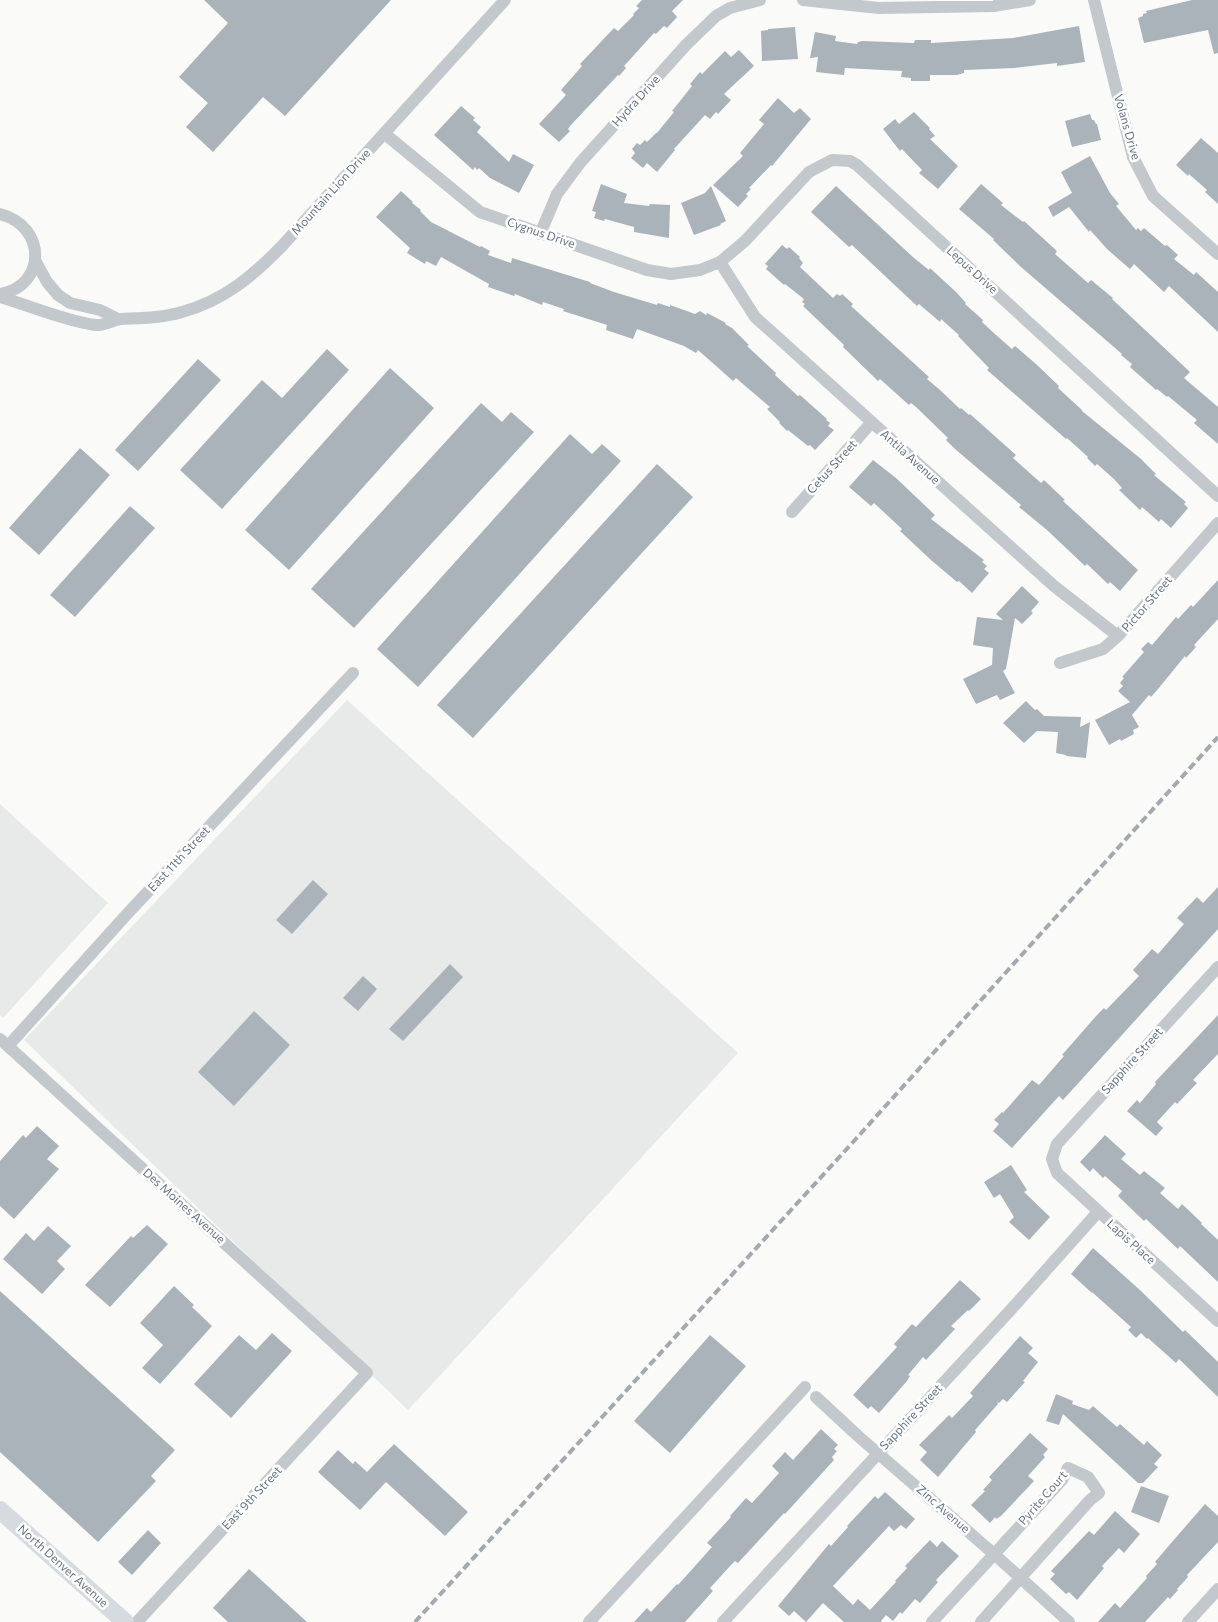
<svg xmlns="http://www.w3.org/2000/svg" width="1218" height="1622" viewBox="0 0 1218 1622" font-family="Commissioner,sans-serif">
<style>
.built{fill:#e8e9e9}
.building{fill:#aab3b9}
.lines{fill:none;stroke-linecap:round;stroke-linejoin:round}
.minor{stroke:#c3c8cc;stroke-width:12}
.secondary{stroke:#d6dbdf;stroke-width:18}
.rail{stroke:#a2aab0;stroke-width:4;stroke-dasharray:8 4;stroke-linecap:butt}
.labels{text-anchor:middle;stroke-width:5;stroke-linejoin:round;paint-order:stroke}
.street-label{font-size:12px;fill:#657683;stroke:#fff}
</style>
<rect width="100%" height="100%" fill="#fafaf8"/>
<path class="built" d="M347 700 738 1053 408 1410 24 1040Z
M0 804 108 903 3 1018 0 1015Z"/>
<path class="building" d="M204 0H391L285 116 263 97 213 152 186 127 208 103 179 77 228 23Z
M642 0H683L672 11 677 17 667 28 664 26 656 34 654 33 624 66 626 68 619 76 618 75 570 126 568 129 570 131 559 142 539 124 566 95 561 90 582 66 580 64 614 28 618 31 634 15 633 14 639 8 636 6Z
M1192 0H1218V53L1214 54 1208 30 1144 43 1138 18 1143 16V14L1147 13 1146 11Z
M1079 26 1085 62 1057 66V63L1014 68 964 70V73L957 75H930V81H911V78L901 77 902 71 845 68 844 75 816 72 818 57 810 58 815 32 836 36 835 41 857 44 858 42 862 41 914 43 915 40H931V43L1013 38Z
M795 27 798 59 762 61 761 31 768 30V29Z
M739 50 754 66 724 94 731 100 718 114 716 112 710 119 705 115 674 149 675 150 657 172 647 163 643 168 631 158 635 153 632 149 637 143 640 145 645 140 647 142 656 133H657L674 112 672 111 692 86 690 84 700 72 702 74 725 51 731 57Z
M778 98 794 113 800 108 811 119 772 166 771 165 749 188 751 189 746 194 748 196 738 207 713 185 743 156 740 153 764 124 759 120Z
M461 106 475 118 473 120 481 127 477 132 509 162 513 154 534 165 519 193 490 178 479 168 477 170 475 167 473 170 434 135Z
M914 112 930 128 929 129 935 136 930 139 958 166 938 189 919 173 922 170 902 149 900 151 883 129 895 119 899 124Z
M1090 114 1092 120H1094L1096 124H1097L1101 140 1072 147 1065 121Z
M1201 138 1218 153V204L1205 192 1207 190 1189 174 1188 176 1176 165Z
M1090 156 1110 193 1119 204 1116 206 1136 230 1138 228 1141 231 1144 228 1165 246 1167 245 1178 255 1174 259 1194 275 1196 272 1218 292V332L1169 286 1164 292 1134 264 1130 269 1107 249 1090 230 1089 232 1069 207 1053 217 1048 207 1072 193 1061 172Z
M601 184 627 194 624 203 649 206 650 204 670 205 669 238 634 232V227L605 219 604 221 594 218 596 212 592 211Z
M981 184 1003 203 1001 205 1023 222 1024 221 1057 251 1055 254 1088 283 1091 280 1113 298 1112 299 1190 372 1184 378 1218 407V444L1194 423 1197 420 1168 396 1167 397 1157 389 1156 390 1130 367 1132 364 1121 355 1122 354 1021 267 993 240 994 239 959 209Z
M711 186 726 221 720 224 721 225 694 235 681 203 705 193Z
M836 186 914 258 929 270 930 268 956 292 966 303 965 304 983 320 982 322 996 335 1012 349 1015 346 1036 364 1059 386 1058 388 1082 410V411L1141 459 1156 474 1154 475 1186 502 1184 504 1188 508 1171 528 1161 519 1159 522 1142 507 1140 510 1119 490 1122 488 1114 479 1097 464 1095 466 1087 458 1088 457 1067 438 1066 439 987 370 989 368 958 336 959 335 941 319 940 322 919 304 917 306 852 245 849 247 811 212Z
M401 191 413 202 412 203 421 210 420 211 431 222 480 247 481 246 490 251 488 255 511 263 512 258 590 282V283L614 292 657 305 658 303 670 307V305L695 314 700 311 706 315 707 313 726 323 725 324 732 328 749 345 747 346 776 373 775 375 798 396 800 395 827 419 826 420 830 423 828 426 834 430 815 450 810 445 808 446 788 430 787 431 779 423 780 422 767 409 770 407 736 378 733 381 698 350 696 353 684 346 637 329 633 339 606 330 607 325 563 311 564 309 543 302 542 305 515 294 514 296 488 287 489 284 441 257 436 266 426 261 425 264 407 253 410 248 376 217Z
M782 245 787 249 789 247 800 257 799 258 803 263 800 267 833 298 837 294 840 296 842 294 853 304 851 306 929 377 927 379 940 390 960 409 961 408 969 415 970 414 1016 455 1013 458 1041 483 1044 480 1065 500 1063 501 1138 570 1120 591 1110 582 1108 584 1087 564 1085 566 1047 530 1019 507 1021 505 955 449 946 440 948 438 916 407 911 403 909 405 880 379 878 381 843 347 844 345 803 306 805 304 802 302 804 299 785 284 784 285 766 269 768 266 765 264Z
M327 349 349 370 222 509 180 470 262 380 282 398Z
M198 359 221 380 138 471 115 450Z
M390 368 434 408 289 570 245 530Z
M481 403 502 422 511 412 534 432 354 628 311 589Z
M570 434 592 454 602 444 621 461 418 687 377 649Z
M80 448 110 475 39 555 9 528Z
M873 460 896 478 935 515 931 519 984 560 982 562 987 566 984 569 989 573 972 593 959 581 957 582 931 560 900 531 902 529 874 503 871 506 849 487Z
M657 464 693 497 473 738 437 705Z
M130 506 155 528 75 617 50 595Z
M1218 580V619L1194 645 1196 647 1186 658 1185 656 1158 689 1151 697 1149 695 1132 715 1139 727 1133 730 1134 734 1121 741 1120 739 1109 745 1095 720 1130 702 1118 691 1123 686 1120 683 1124 678 1122 677 1144 652 1141 649 1148 642 1152 645 1176 617 1178 619 1191 605 1193 607Z
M1022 586 1039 602 1031 611 1033 613 1022 624 1015 618 1006 669 1003 671 1015 693 1000 700 997 695 976 704 963 679 992 665 993 648 973 645 977 617 1003 620 996 614Z
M1026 701 1035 710 1037 709 1044 716 1081 717 1080 727 1090 722 1086 758 1066 756V755L1056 753 1058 732 1037 731 1024 743 1003 723Z
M313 880 328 894 292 934 276 920Z
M1218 887V929L1063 1100 1059 1096 1012 1148 993 1131 999 1124 994 1120 1002 1112 1003 1113 1032 1080 1039 1085 1064 1056 1062 1055 1097 1015 1104 1008 1106 1010 1139 976 1133 970 1152 949 1158 954 1184 924 1177 918 1197 897 1203 903Z
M450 964 463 977 403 1041 389 1029Z
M363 976 377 989 358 1011 343 998Z
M254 1011 290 1045 234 1106 198 1072Z
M1218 1015V1054L1193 1080 1197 1083 1177 1104 1175 1102 1157 1122 1163 1128 1156 1136 1127 1111 1137 1100 1140 1103 1156 1084 1155 1082Z
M37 1126 59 1146 47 1159 59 1169 14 1219 0 1206V1161L23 1135 26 1138Z
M1105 1135 1126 1154 1121 1159 1140 1175 1144 1171 1165 1188 1160 1193 1178 1209 1182 1204 1202 1223 1201 1224 1218 1240V1282L1180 1246 1178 1249 1146 1219 1144 1221 1118 1196 1122 1191 1105 1176 1103 1178 1093 1168 1090 1172 1080 1162Z
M1011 1165 1027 1190 1024 1192 1050 1217 1029 1240 1009 1222 1014 1217 1000 1194 994 1198 984 1182Z
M147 1225 168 1244 110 1307 85 1285 131 1236 133 1238Z
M48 1226 71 1246 57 1261 65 1269 42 1294 3 1259 26 1233 34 1241Z
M1093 1248 1141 1291 1183 1332 1185 1330 1218 1362V1397L1179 1359 1176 1363 1148 1338 1147 1339 1141 1333 1136 1338 1128 1330 1131 1327 1092 1292V1293L1071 1274Z
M960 1280 981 1299 969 1311 968 1310 951 1326 955 1329 926 1360 923 1357 908 1375 910 1376 907 1381 879 1413 871 1406 868 1409 853 1395 897 1347 894 1344 912 1324 916 1327Z
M174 1286 194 1305 192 1307 212 1326 160 1384 142 1368 163 1345 140 1323Z
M0 1291 175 1450 151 1476 156 1481 98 1542 0 1452Z
M272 1333 292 1351 231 1418 194 1384 239 1335 256 1350Z
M710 1335 746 1366 670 1453 634 1421Z
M1020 1336 1033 1348 1028 1353 1038 1362 1023 1381 1025 1382 1007 1402 1003 1399 999 1403 997 1402 998 1404 975 1430 976 1432 938 1477 920 1460 927 1452 919 1445 949 1415 952 1418 973 1396 970 1393Z
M1056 1394 1073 1401 1072 1404 1089 1410 1093 1406 1117 1427 1120 1424 1144 1445 1147 1441 1162 1455 1154 1464 1158 1467 1143 1483H1138L1063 1414 1059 1425 1046 1421Z
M821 1429 838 1445 834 1449 837 1451 832 1457 834 1460 785 1514 784 1513 738 1563 735 1561 731 1565 710 1588 713 1591 685 1622H634L647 1608 651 1612 677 1584 678 1585 712 1547 707 1543 731 1517 730 1516 746 1498 752 1503 779 1473 772 1466 785 1452 793 1460Z
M1030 1433 1048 1449 1043 1455 1045 1457 1028 1476 1034 1481 1001 1516 996 1519 995 1517 990 1523 971 1505 985 1491 983 1490 992 1480 989 1477Z
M394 1444 468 1512 445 1536 386 1482 360 1510 318 1472 338 1450 353 1464 355 1461 367 1472Z
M1141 1486 1169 1496 1159 1523 1131 1512Z
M885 1492 915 1519 906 1529 901 1525 894 1531 889 1526 833 1586 853 1605 858 1599 870 1610 896 1582 895 1581 907 1568 905 1566 930 1540 937 1547 942 1541 959 1556 936 1580 938 1582 920 1603 915 1599 902 1614 900 1612 893 1621 886 1615 881 1621 882 1622H844L823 1603 806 1622 794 1611 789 1616 778 1606 829 1544 831 1546 848 1527 847 1526 875 1496 878 1499Z
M1205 1504 1218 1516V1542L1187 1575 1188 1577 1177 1589 1178 1590 1170 1599 1168 1597 1145 1622H1098L1115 1603 1120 1608 1147 1578 1146 1576 1157 1564 1155 1562 1166 1549Z
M1115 1511 1140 1534 1124 1553 1119 1548 1102 1566 1104 1568 1077 1600 1069 1592 1066 1594 1050 1579 1055 1574 1051 1571 1089 1531 1094 1535Z
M148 1530 161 1543 132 1575 118 1562Z
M249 1569 307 1622H228L213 1608Z"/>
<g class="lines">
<path class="minor" d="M803 0 879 8 994 6 1030 0
M1094 0 1133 157 1153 196 1218 254
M385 134 480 212 647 270 671 274 700 270 720 262 745 241 809 172 832 160 850 161 857 165 1218 496
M0 214C47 226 47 286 0 294
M540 234 557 194 580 163 686 45 716 16 730 8 760 0
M35 260 47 282 58 295 70 303 100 310 118 319
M720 262 755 317 1054 586 1118 636
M0 297C31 306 62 320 95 325 104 326 112 320 121 319 141 318 162 318 182 312 223 301 253 276 282 246L505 0
M792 512 872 422
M1060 663 1103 649 1118 636 1218 523
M1218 967 1057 1144 1052 1159 1057 1173 1218 1321
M0 1039 367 1373 137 1622
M8 1046 128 913 353 673
M816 1397 858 1436 994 1554 1069 1622
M589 1622 805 1387
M723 1622 1016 1304 1098 1212
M932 1622 1062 1480 1068 1468 1088 1477 1099 1493 1090 1500 981 1622
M1188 1622 1218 1589"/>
<path class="secondary" d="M0 1510 125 1622"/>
<path class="rail" d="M415 1622 854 1141 1218 737"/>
</g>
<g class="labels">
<g class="street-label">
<text transform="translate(636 101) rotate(-48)" y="4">Hydra Drive</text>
<text transform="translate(1127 127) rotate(74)" y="4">Volans Drive</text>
<text transform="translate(331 192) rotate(-48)" y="4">Mountain Lion Drive</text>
<text transform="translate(541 233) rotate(19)" y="4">Cygnus Drive</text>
<text transform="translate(972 270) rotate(42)" y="4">Lepus Drive</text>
<text transform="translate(910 457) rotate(42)" y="4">Antila Avenue</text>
<text transform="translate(832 467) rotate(-48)" y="4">Cetus Street</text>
<text transform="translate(1147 604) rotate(-49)" y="4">Pictor Street</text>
<text transform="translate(179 859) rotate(-47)" y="4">East 11th Street</text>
<text transform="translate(1132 1061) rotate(-48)" y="4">Sapphire Street</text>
<text transform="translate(184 1206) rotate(42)" y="4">Des Moines Avenue</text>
<text transform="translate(1131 1242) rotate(42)" y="4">Lapis Place</text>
<text transform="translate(911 1417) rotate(-47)" y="4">Sapphire Street</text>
<text transform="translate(252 1498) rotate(-47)" y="4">East 9th Street</text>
<text transform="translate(1043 1498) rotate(-49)" y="4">Pyrite Court</text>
<text transform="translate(943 1509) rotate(41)" y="4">Zinc Avenue</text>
<text transform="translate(63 1566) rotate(42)" y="4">North Denver Avenue</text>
</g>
</g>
</svg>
